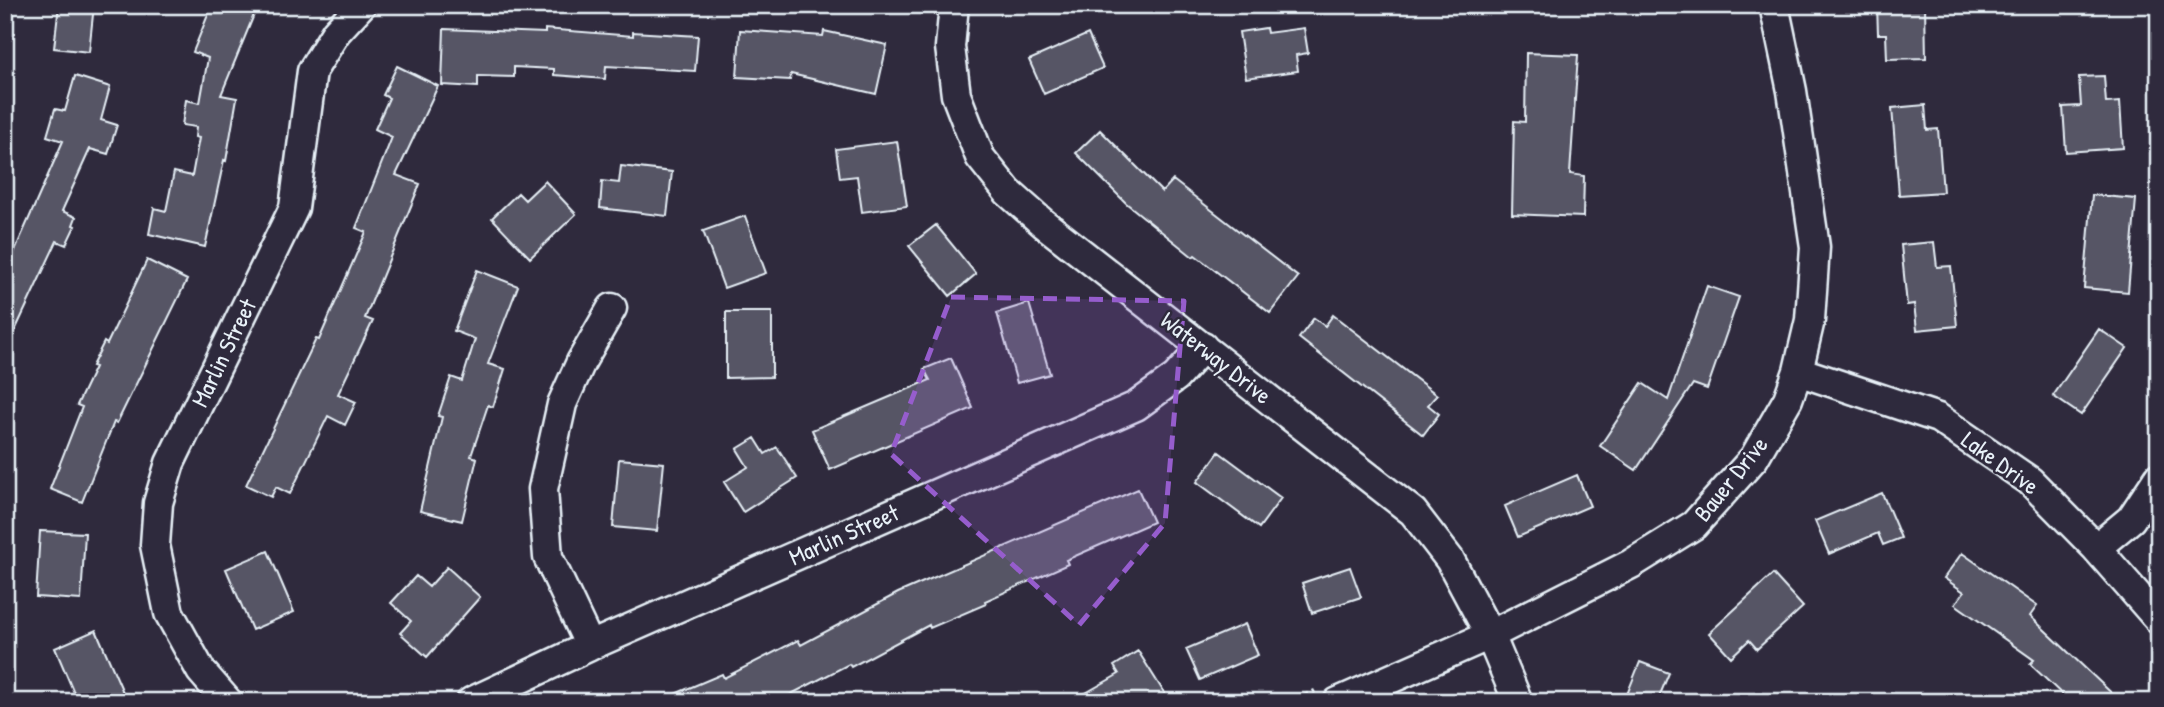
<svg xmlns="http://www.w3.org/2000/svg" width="2164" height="707" viewBox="0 0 2164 707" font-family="'Patrick Hand',sans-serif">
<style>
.building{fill:#575565;stroke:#e8f1f8;stroke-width:2}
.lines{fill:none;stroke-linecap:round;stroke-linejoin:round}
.minor-casing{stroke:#e8f1f8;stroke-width:33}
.path{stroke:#e8f1f8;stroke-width:4.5;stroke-dasharray:7 5;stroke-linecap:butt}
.minor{stroke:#2f2a3d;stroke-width:28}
.marked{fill:#965dcd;fill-opacity:0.2;stroke:#965dcd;stroke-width:5;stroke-dasharray:14 9;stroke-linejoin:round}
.labels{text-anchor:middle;stroke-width:5;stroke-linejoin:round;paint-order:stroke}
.street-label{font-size:24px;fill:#e8f1f8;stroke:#2f2a3d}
</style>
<rect width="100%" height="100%" fill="#2f2a3d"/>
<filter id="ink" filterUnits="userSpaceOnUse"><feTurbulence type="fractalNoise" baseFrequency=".0143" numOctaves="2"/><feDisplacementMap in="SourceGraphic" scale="14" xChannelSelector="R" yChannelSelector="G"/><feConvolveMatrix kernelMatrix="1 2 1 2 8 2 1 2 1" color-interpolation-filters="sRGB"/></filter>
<g filter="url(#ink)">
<path class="building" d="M59 5H94L89 52 54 48Z
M212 5H258L221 95 237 98 226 161 224 160 205 247 149 234 154 208 166 211 174 172 192 176 199 138 195 137 196 127 182 125 186 100 200 103 208 58 193 52Z
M1877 5H1925L1926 58 1887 59 1886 34H1878Z
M1266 28 1267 33 1304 28 1308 53 1296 55 1298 71 1246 78 1239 32Z
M444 29 545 33V29L633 36V32L698 36 695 71 606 66 605 79 554 75V69L514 67V77L478 76V87L442 85Z
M740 30 823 36 824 31 887 45 876 94 791 74 790 80 737 77Z
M1088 34 1103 68 1044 94 1029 60Z
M1526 53 1578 55 1570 174 1584 176 1583 217 1512 214 1514 121 1525 122Z
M397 66 438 86 396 175 420 184 365 318 373 321 338 394 356 402 345 425 328 416 290 494 276 487 271 497 246 485 316 339 319 340 366 232 356 228 392 137 375 129 389 98 383 95Z
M75 76 110 87 101 120 117 125 108 154 90 149 62 211 76 217 73 225 75 226 66 245 57 241 5 352V273L63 141 47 136 55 109 65 111Z
M2104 76 2106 103 2120 102 2123 148 2066 152 2063 107 2081 106 2079 77Z
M1925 105 1927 130 1938 129 1943 192 1899 195 1892 108Z
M1100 130 1162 192 1173 180 1298 277 1270 313 1195 255 1193 257 1126 203 1076 153Z
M897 141 907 206 862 212 857 176 840 178 836 149Z
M621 166 672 172 667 216 600 208 602 181 619 183Z
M545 181 576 214 530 258 492 218 518 193 525 200Z
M2092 195 2136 199 2128 292 2084 288Z
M745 216 766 273 724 288 703 231Z
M936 225 976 274 950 296 909 246Z
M1934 242 1937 267 1951 266 1957 326 1917 330 1914 304 1907 305 1901 245Z
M147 260 187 280 117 423 114 422 82 502 50 489 82 407 77 405 95 367 92 366 104 342 107 344Z
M477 270 518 286 488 364 505 369 493 407 488 405 471 456 477 458 462 521 420 511 442 417 438 416 451 377 462 381 475 339 454 331Z
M1707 286 1739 297 1707 389 1693 384 1636 470 1600 446 1642 383 1668 400Z
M1029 303 1050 374 1017 383 997 313Z
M726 312H772V377L726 378Z
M1333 315 1437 395 1428 405 1439 414 1423 435 1299 338 1314 318 1325 326Z
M2099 329 2127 348 2081 415 2053 396Z
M951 358 973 408 830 470 812 430 930 380 924 369Z
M755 438 765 454 777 447 797 478 743 512 724 482 748 467 737 449Z
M1219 452 1281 498 1259 528 1197 482Z
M619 459 664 463 657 531 613 527Z
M1577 475 1590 506 1518 537 1505 506Z
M1138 489 1153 522 1066 560 1068 564 985 601 986 604 930 628 929 625 851 667 849 664 776 702H656L722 674 724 678 798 640 801 645 898 593Z
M1882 493 1901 538 1883 545 1878 533 1829 554 1815 521Z
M40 531 85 533 81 600 36 597Z
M268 551 294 612 252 630 226 569Z
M1962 553 2037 606 2030 616 2121 702H2070L2030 664 2034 660 1955 604 1964 592 1944 578Z
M447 567 480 597 427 657 400 633 411 621 391 603 416 576 429 587Z
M1350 567 1361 597 1312 613 1302 583Z
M1773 574 1803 607 1757 649 1749 640 1731 657 1709 633Z
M1245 624 1258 655 1200 680 1186 649Z
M96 630 123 692 100 702H78L55 648Z
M1138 651 1165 694 1153 702H1070L1119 674 1114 666Z
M1640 662 1669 673 1657 702H1624Z"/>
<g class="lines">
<g class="minor-casing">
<path id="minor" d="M954 5 950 47 956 95 980 157 1008 192 1043 223 1413 512 1450 560 1490 635 1518 702
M1798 371 1938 418 2030 481 2096 548 2159 620
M2096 548 2131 519 2159 477
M590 646 548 557 543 489 562 404 581 362 612 308
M228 702 201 671 169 613 155 545 158 503 170 463 294 208 312 71 336 32 361 5
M471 702 590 646 1136 406 1176 377 1203 347
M1338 702 1490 635 1631 564 1694 525 1754 458 1788 399 1798 371 1810 320 1815 247 1792 91 1774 5"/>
</g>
<path class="path" d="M1291 702 1315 691"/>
<use href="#minor" class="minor"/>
</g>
</g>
<path class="marked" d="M951 297 1184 301 1165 523 1079 625 891 454Z"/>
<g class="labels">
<g class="street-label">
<text transform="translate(224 353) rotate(-64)" y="8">Marlin Street</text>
<text transform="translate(1216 358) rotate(38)" y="8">Waterway Drive</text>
<text transform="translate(2000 463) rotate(36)" y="8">Lake Drive</text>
<text transform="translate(1731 479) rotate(-51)" y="8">Bauer Drive</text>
<text transform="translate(844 535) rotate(-24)" y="8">Marlin Street</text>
</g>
</g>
<rect width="2164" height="707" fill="none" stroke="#2f2a3d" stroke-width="28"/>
<rect x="14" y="14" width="2136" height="679" fill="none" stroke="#e8f1f8" stroke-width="2.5" filter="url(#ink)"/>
</svg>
